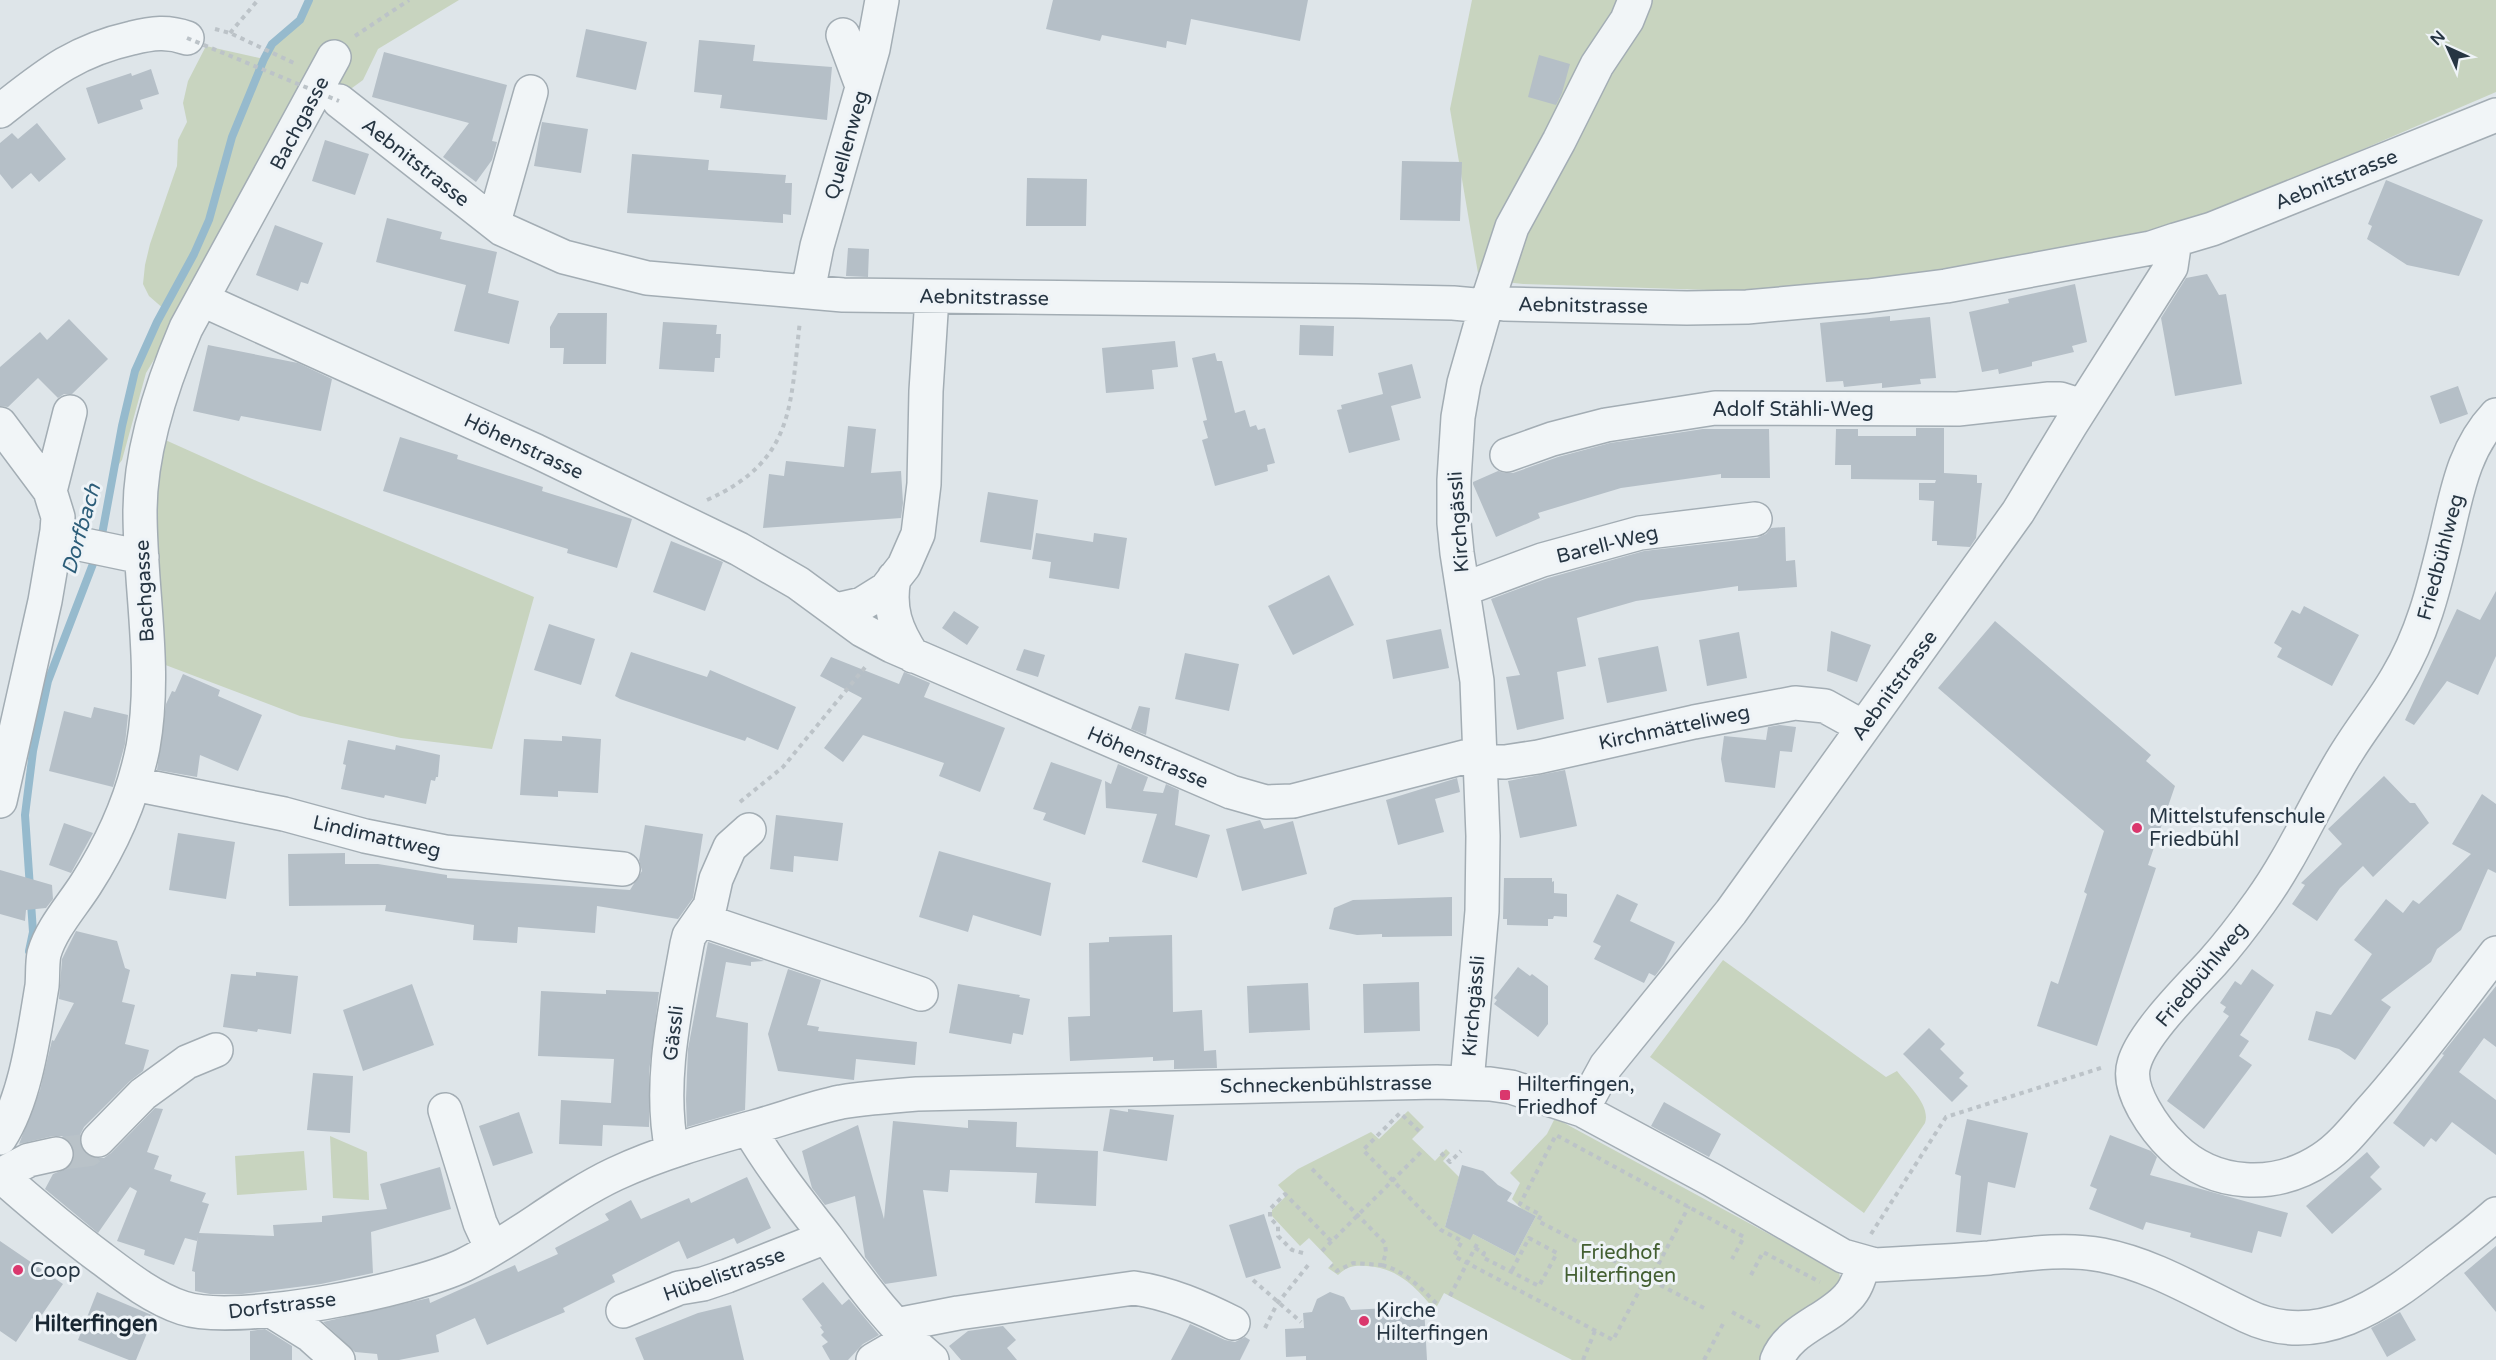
<svg xmlns="http://www.w3.org/2000/svg" width="2496" height="1360" viewBox="0 0 2496 1360" font-family="'Varela Round',sans-serif">
<style>
.green{fill:#c8d4bf}
.lines{fill:none;stroke-linecap:round;stroke-linejoin:round}
.stream{stroke:#96bacd;stroke-width:8}
.building{fill:#b5bfc7}
.minor-tunnel{stroke:#b9c2c8;stroke-width:33;stroke-dasharray:33 16;stroke-linecap:butt}
.minor-casing{stroke:#a3adb4;stroke-width:36}
.path{stroke:#bcc3c8;stroke-width:4;stroke-dasharray:4.5 4.5;stroke-linecap:butt}
.minor{stroke:#f1f5f7;stroke-width:33}
.path-bridge{stroke:#bcc3c8;stroke-width:4;stroke-dasharray:4.5 4.5;stroke-linecap:butt}
.poi-dot{fill:#da376d;stroke:#eef3f7;stroke-width:2}
.labels{text-anchor:middle;stroke-width:6;stroke-linejoin:round;paint-order:stroke}
.street-label{font-size:20px;fill:#263542;stroke:#eef3f7}
.poi-label{font-size:20px;fill:#263542;stroke:#eef3f7;text-anchor:start}
.park-label{font-size:20px;fill:#435f32;stroke:#eef3f7}
.water-label{font-size:21px;font-style:italic;fill:#2c5d79;stroke:#eef3f7}
.quarter-label{font-size:22px;font-weight:bold;fill:#182632;stroke:#eef3f7}
</style>
<rect width="100%" height="100%" fill="#dee5e9"/>
<path class="green" d="M309 0H459L378 49 363 80 352 88 340 92 292 136 163 354 155 358 146 373 122 460 113 472 135 371 157 322 165 310 149 296 143 284 145 265 150 244 177 166 178 140 187 122 183 103 188 81 206 46 264 59 272 44 300 20Z
M1472 0H2496V92L2198 220 1870 295 1523 284 1479 279 1450 109Z
M152 434 259 482 534 597 492 749 401 738 300 716 147 658Z
M1723 960 1886 1077 1897 1071C1907 1084 1931 1105 1925 1123L1864 1213 1650 1057Z
M1408 1111 1424 1127 1412 1139 1435 1161 1446 1149 1450 1153 1443 1161 1459 1177 1445 1227 1473 1234 1515 1256 1536 1216 1522 1209 1512 1199 1520 1183 1510 1173 1547 1134 1555 1118 1839 1272 1841 1283 1764 1360H1572L1444 1293 1435 1310C1416 1288 1399 1268 1367 1266 1355 1265 1347 1266 1338 1275L1328 1268 1333 1263 1309 1238 1300 1246 1272 1216V1210L1287 1195 1278 1185 1298 1169 1371 1132 1379 1139Z
M330 1136 367 1152 369 1200 333 1198Z
M304 1151 307 1190 237 1195 235 1156Z"/>
<g class="lines">
<path class="stream" d="M101 540 122 426 135 371 157 322 194 254 209 220 232 137 264 59 272 44 300 20 309 0
M29 951 33 932 25 815 33 751 48 681 96 556"/>
</g>
<path class="building" d="M1053 0H1308L1300 41 1191 19 1186 45 1167 41 1166 48 1102 35 1100 41 1046 29Z
M586 29 647 42 636 90 576 77Z
M699 40 755 45 753 61 832 67 827 120 720 108 722 95 694 92Z
M384 52 507 85 492 141 497 142 492 160 476 182 443 157 469 123 372 97Z
M1539 55 1570 64 1562 93 1556 105 1528 97Z
M151 69 159 94 140 100 143 109 98 124 86 88 131 73 132 76Z
M542 122 588 129 581 173 534 166Z
M37 123 66 159 39 182 31 173 12 189 0 174V143L12 133 18 139Z
M325 140 369 154 355 195 312 181Z
M632 154 709 160 708 170 786 175 785 183H792L791 215 783 214V223L627 213Z
M1402 161 1462 162 1460 221 1400 220Z
M1027 178 1087 179 1086 226H1026Z
M2386 180 2483 220 2459 276 2407 265 2367 239 2372 226 2368 224Z
M387 218 442 232 440 239 497 252 488 293 519 301 509 344 454 331 466 285 376 262Z
M275 225 323 243 308 284 301 282 298 291 256 275Z
M848 248 869 249 868 277 846 276Z
M2207 274 2219 295 2226 294 2242 384 2175 396 2161 318 2186 278Z
M2075 284 2087 342 2072 346 2074 352 2032 362V366L1999 374 1998 369 1982 372 1969 312 2009 303 2008 299Z
M558 313H607L606 364H563L564 348H550V327Z
M1890 316V321L1930 317 1936 378 1920 379 1921 384 1882 388V383L1844 387 1843 381 1826 382 1820 323Z
M69 319 108 359 72 394H64L58 398 38 378 8 407 0 406V367L40 332 47 340Z
M663 322 717 325 716 334H721L720 358H715L714 372 659 369Z
M1300 325 1334 326 1333 356 1299 355Z
M1175 341 1178 367 1152 370 1154 389 1106 393 1102 348Z
M208 345 298 363 332 379 321 431 241 416 239 421 193 411Z
M1215 353 1217 361H1222L1235 413 1245 410 1250 427 1256 425 1258 430 1265 428 1275 463 1267 465 1268 471 1215 486 1202 440 1208 438 1203 421 1207 420 1192 358Z
M1412 364 1421 398 1391 406 1400 440 1349 453 1337 410 1342 409 1341 405 1383 394 1378 373Z
M2458 386 2468 414 2440 424 2430 396Z
M848 426 876 429 871 473 901 471 903 503 901 518 763 528 769 474 784 476 786 461 844 467Z
M1916 428H1944V473L1977 475V483H1982L1976 538 1970 547 1937 545V541H1932L1934 501 1919 500V483H1935L1936 480 1851 479V465H1835L1836 429H1858V436H1916Z
M1703 429H1769L1770 478H1721V474L1621 488 1538 513 1540 518 1496 537 1473 484V482L1498 471 1504 473H1513L1558 457 1610 443Z
M400 437 458 455 457 459 543 487 542 491 632 519 617 568 567 553 568 549 383 491Z
M988 492 1038 500 1031 550 980 542Z
M1785 527 1786 561 1795 560 1797 587 1738 591V586L1636 601 1577 618 1586 666 1557 672 1564 719 1517 730 1506 677 1520 675 1491 599 1548 578 1644 551 1757 538 1766 534 1771 528Z
M1036 533 1093 542 1094 533 1127 538 1119 589 1049 578 1051 562 1032 559Z
M671 541 723 562 705 611 653 592Z
M1329 575 1354 625 1293 655 1268 606Z
M2496 591V656L2478 695 2447 681 2414 725 2405 720 2457 609 2480 620Z
M2304 606 2359 635 2332 686 2277 657 2282 648 2274 643 2292 610 2300 614Z
M954 611 979 627 967 645 942 628Z
M1995 621 2151 755 2146 761 2175 786 2148 865 2156 868 2097 1046 2037 1026 2051 981 2058 984 2087 894 2084 892 2104 831 1938 688Z
M549 624 595 639 581 685 534 670Z
M1441 629 1449 668 1393 679 1386 640Z
M1831 631 1871 645 1857 682 1827 671Z
M1739 632 1747 678 1707 686 1699 640Z
M1658 646 1667 691 1607 703 1598 658Z
M1024 649 1045 655 1038 677 1016 670Z
M631 652 707 677 710 670 796 707 778 750 747 737 745 741 620 699 615 696Z
M1185 653 1239 664 1229 711 1175 699Z
M831 657 899 684 904 672 909 674 930 683 924 697 1005 728 980 792 939 776 944 763 863 735 843 762 824 748 862 698 820 676Z
M183 674 220 690 218 696 262 715 238 771 200 755 197 777 157 770 166 704 172 691 175 692Z
M1139 706 1150 708 1146 735 1131 729Z
M94 707 128 715 125 744 113 787 49 771 64 711 91 718Z
M1780 725 1796 727 1792 752 1780 751 1775 788 1725 782 1721 759 1724 736 1766 740 1768 727Z
M562 736 601 739 598 793 558 791V797L520 795 524 739 562 741Z
M348 740 395 750 396 745 440 755 438 777H436L435 781 431 780 426 804 385 795 384 798 341 789 346 765 343 764Z
M1051 762 1102 780 1085 835 1043 820 1046 813 1033 809Z
M1118 764 1148 777 1143 791 1163 793 1166 784 1179 790 1175 825 1210 835 1197 878 1142 862 1157 814 1106 808 1105 781 1111 784Z
M1565 770 1577 826 1520 838 1508 781Z
M2384 776 2410 803H2415L2429 823 2373 877 2363 866 2340 888 2317 921 2292 904 2305 885 2301 883 2342 844 2328 829Z
M1457 778 1460 792 1435 799 1444 832 1398 845 1386 800Z
M2482 794 2496 804V873L2488 869 2461 930 2437 949 2431 962 2381 1000 2391 1007 2355 1060 2339 1049 2308 1040 2316 1011 2331 1015 2372 954 2354 940 2386 899 2403 913 2413 900 2419 904 2471 854 2452 844Z
M776 815 843 823 838 861 794 856 793 872 770 869Z
M1260 820 1264 829 1293 821 1307 874 1242 891 1226 829Z
M64 823 93 833 71 873 49 865Z
M645 825 703 834 693 898 678 919 597 906 595 933 518 927 517 943 473 940 474 925 385 911 386 905 289 906 288 854 345 853V864H378L447 875V878L630 890 642 871 639 860Z
M178 833 235 842 226 899 169 890Z
M939 851 1051 883 1041 936 973 915 968 932 919 917Z
M0 870 52 885 53 899 46 908 26 910 25 921 0 914Z
M1504 878H1552V882L1554 881V893L1567 894V917L1554 916 1553 919H1548V926L1507 925V919H1503Z
M1617 894 1638 904 1630 921 1675 942 1664 964 1655 976 1649 973 1644 983 1594 959 1601 946 1593 942Z
M1452 897V936L1382 937V934L1357 935 1329 929 1334 908 1353 900Z
M76 931 117 941 125 968 130 970 122 1002 135 1005 125 1044 149 1050 143 1071 130 1081 84 1127 80 1135V1144L85 1154 94 1158H104L111 1153 155 1108 163 1109 147 1152 159 1156 154 1169 172 1175 170 1181 206 1193 202 1202 209 1204 199 1233 274 1236 273 1225 322 1222V1216L387 1209 380 1184 440 1167 451 1209 371 1232 373 1273 321 1284 242 1294H210L195 1291V1272L192 1271 198 1236 197 1241 185 1238 174 1265 144 1255 145 1250 117 1241 137 1191 130 1187 98 1233 45 1189 53 1174 68 1168 74 1160V1151L70 1142 62 1136H53L19 1144 40 1090 52 1040 54 1041 74 1003 59 999 62 959Z
M1172 935 1173 1012 1202 1010 1204 1051 1216 1050 1217 1068 1174 1069V1060L1153 1061V1057L1070 1061 1068 1017 1090 1016 1089 943 1109 942V937Z
M708 942 764 961 751 962V966L726 962 716 1017 748 1023 745 1110 687 1127 686 1099 688 1049Z
M1518 967 1530 976 1532 974 1548 986V1024L1538 1037 1494 1004 1497 1000 1494 998Z
M788 969 821 980 807 1025 819 1027 818 1031 917 1042 915 1065 856 1059 854 1080 778 1071 768 1034Z
M2252 969 2274 985 2240 1035 2249 1041 2239 1056 2252 1065 2204 1129 2167 1101 2229 1016 2223 1012 2226 1007 2220 1003 2235 981 2241 985Z
M256 972 298 976 291 1034 258 1029 257 1032 223 1027 231 974 256 976Z
M1419 982 1420 1031 1364 1033 1363 984Z
M1308 983 1310 1030 1249 1033 1247 986Z
M412 984 434 1045 363 1071 343 1010Z
M958 984 1020 995 1019 997 1030 999 1023 1035 1013 1033 1011 1044 949 1033Z
M2496 986V1047L2484 1038 2459 1072 2496 1100V1155L2452 1122 2436 1142 2431 1138 2424 1147 2393 1123 2444 1055 2442 1054Z
M606 990 659 992 649 1072V1127L603 1125 602 1146 559 1144 561 1100 611 1103 614 1059 538 1056 541 991 606 994Z
M1929 1028 1945 1044 1940 1049 1964 1073 1959 1078 1968 1086 1952 1102 1903 1054Z
M313 1073 353 1076 350 1133 307 1130Z
M1664 1102 1721 1134 1709 1157 1651 1126Z
M1110 1109 1128 1112V1109L1174 1115 1167 1161 1103 1151Z
M519 1112 533 1153 493 1166 479 1126Z
M1967 1119 2028 1133 2015 1188 1988 1182 1981 1235 1956 1232 1961 1176 1955 1174Z
M968 1120 1017 1122 1016 1147 1098 1151 1096 1206 1035 1203 1037 1173 950 1170 948 1192 923 1190 937 1276 885 1284 865 1257 855 1196 825 1205 812 1188 802 1151 858 1125 884 1219 893 1121 968 1128Z
M2110 1135 2151 1151 2157 1157 2150 1175 2288 1213 2281 1237 2258 1231 2252 1253 2190 1237 2191 1233 2146 1222 2143 1230 2089 1209 2097 1189 2090 1186Z
M2367 1152 2380 1167 2370 1177 2382 1189 2332 1234 2306 1206Z
M1462 1165 1483 1171 1498 1185 1512 1193 1507 1201 1536 1216 1515 1256 1473 1234 1470 1240 1445 1227Z
M747 1177 771 1228 737 1244 734 1238 687 1259 679 1241 612 1275 615 1282 563 1308 565 1312 487 1345 475 1318 436 1335 439 1352 399 1360H378L377 1354 355 1352 323 1322 429 1298 430 1303 515 1265 518 1272 558 1254 555 1248 609 1220 605 1214 631 1200 641 1219 689 1198 691 1203Z
M1264 1214 1281 1268 1246 1278 1229 1225Z
M0 1241 63 1284 37 1322 32 1318 16 1342 0 1331Z
M2496 1246V1312L2464 1273Z
M823 1282 842 1305 849 1299 879 1335 863 1344 848 1360H830L822 1346 828 1342 821 1335 824 1332 820 1327 822 1326 802 1299Z
M97 1292 154 1316 136 1360H129L78 1340Z
M1330 1292 1344 1297 1351 1310 1424 1306 1427 1360H1306V1356L1286 1357 1285 1329 1304 1328 1303 1313 1312 1312 1317 1299Z
M731 1305 744 1360H644L635 1338 698 1313Z
M2400 1312 2416 1340 2387 1357 2371 1328Z
M1190 1324 1225 1340 1235 1342 1245 1337 1250 1340 1240 1360H1171Z
M1003 1326 1016 1340 1007 1348 1017 1360H961L949 1346 968 1331Z
M265 1329 292 1346V1360H250V1331Z"/>
<g class="lines">
<path class="minor-tunnel" d="M56 1154 88 1150 98 1140"/>
<g class="minor-casing">
<path id="minor" d="M843 35 862 86
M339 101 502 229 564 257 647 278 843 295 1358 301 1453 303 1486 306
M0 111C46 75 74 51 132 38 152 33 168 31 187 38
M494 222 531 92
M808 291 817 246 873 49 882 0
M203 300 536 451 739 549 798 583 862 630 892 646 1231 792 1266 802 1293 801 1480 753
M1488 301 1505 304 1687 308 1747 307 1868 296 1946 286 2151 248 2175 240
M2496 415C2463 450 2457 493 2446 538 2434 587 2423 634 2397 677 2382 703 2363 726 2347 752 2316 801 2294 855 2260 902 2245 923 2229 944 2212 963 2190 987 2142 1034 2134 1064 2126 1090 2155 1130 2174 1148 2214 1187 2275 1190 2322 1159 2341 1147 2356 1127 2372 1109 2416 1060 2455 1006 2496 953
M0 424 50 491
M1507 455 1552 439 1606 425 1715 408 1958 409 2049 399H2060L2082 406
M56 539 142 557
M894 578C888 609 896 630 913 656
M1464 589 1542 560 1640 533 1755 519
M836 610 862 604 886 589 904 566 918 534 924 484 926 391 932 297
M1481 761 1505 762 1538 757 1694 722 1795 703 1825 706 1863 727
M134 784 284 814 365 836 445 852 623 869
M0 801 45 601 57 531 58 517 50 491 70 412
M702 920 921 994
M1467 1082 1482 911 1483 836 1477 681 1457 553 1454 523V480L1458 417 1464 383 1486 306 1512 227 1559 141 1597 65 1627 20 1635 0
M445 1110 480 1223 492 1249
M1582 1110 1606 1066 1731 912 2018 512 2070 426 2171 267 2175 240 2212 229 2496 115
M749 1129C772 1168 799 1202 827 1238 859 1281 890 1325 932 1360
M0 1138C26 1098 34 1033 42 986 43 976 42 964 44 954 51 929 72 906 86 884 113 842 133 797 143 747 157 669 140 590 140 512 140 452 163 382 186 328L334 57
M98 1140 143 1094 187 1062 216 1050
M672 1151C658 1083 675 1011 687 944L689 936 710 906 716 879 730 847 749 830
M0 1175C33 1204 66 1232 101 1258 126 1277 153 1298 183 1308 237 1326 412 1290 464 1265 517 1239 562 1199 615 1174 660 1153 707 1140 754 1127 783 1119 812 1108 841 1102 866 1098 891 1096 917 1094L1437 1082 1490 1084 1511 1087 1582 1110 1712 1180 1843 1256 1875 1265C1913 1263 1951 1261 1989 1258 2025 1254 2065 1248 2102 1255 2154 1265 2200 1294 2247 1316 2318 1350 2382 1305 2436 1262 2456 1247 2477 1231 2496 1214
M0 1175 29 1160 56 1154
M270 1310 310 1335 338 1360
M623 1311 679 1288 703 1284 727 1276 826 1237
M896 1325 958 1313 1134 1288C1169 1293 1201 1307 1233 1323
M873 1360 909 1339
M1777 1360C1789 1329 1827 1321 1848 1297 1857 1288 1860 1275 1864 1263"/>
</g>
<path class="path" d="M215 29 230 33 296 64
M230 33 258 0
M355 36 409 0
M707 500C796 460 790 404 800 321
M740 802 783 767 867 665
M1419 1131 1400 1113 1363 1150 1441 1230 1462 1241 1454 1256 1613 1340 1646 1278
M1441 1153 1450 1162 1461 1151
M1312 1169 1385 1243 1386 1253 1382 1265 1353 1263 1337 1271 1331 1265
M1871 1234 1946 1117 2104 1067
M1475 1248 1484 1253 1482 1257 1539 1286 1557 1253 1529 1238 1511 1272
M1322 1251 1423 1150
M1303 1253 1292 1250 1278 1236V1226L1270 1218V1209L1285 1194 1332 1242
M1382 1265C1405 1271 1421 1288 1438 1305
M1751 1275 1763 1252 1820 1282
M1253 1280 1301 1322
M1650 1280 1689 1206
M1450 1296 1477 1244
M1704 1308 1538 1221 1541 1215 1520 1204 1556 1135 1744 1237 1732 1259
M1732 1312 1763 1329
M1265 1328 1277 1304 1309 1264
M1583 1360 1595 1331
M1704 1360 1723 1324"/>
<use href="#minor" class="minor"/>
<path class="path-bridge" d="M187 38 339 101"/>
</g>
<g class="poi-dot">
<circle cx="2137" cy="828" r="6"/>
<rect x="1499" y="1089" width="12" height="12" rx="3"/>
<circle cx="18" cy="1270" r="6"/>
<circle cx="1364" cy="1321" r="6"/>
</g>
<g class="labels">
<g class="street-label">
<text transform="translate(299 123) rotate(-62)" y="7">Bachgasse</text>
<text transform="translate(846 145) rotate(-74)" y="7">Quellenweg</text>
<text transform="translate(416 162) rotate(38)" y="7">Aebnitstrasse</text>
<text transform="translate(2336 179) rotate(-22)" y="7">Aebnitstrasse</text>
<text transform="translate(984 297) rotate(1)" y="7">Aebnitstrasse</text>
<text transform="translate(1583 305) rotate(1)" y="7">Aebnitstrasse</text>
<text x="1793" y="416">Adolf Stähli-Weg</text>
<text transform="translate(524 446) rotate(25)" y="7">Höhenstrasse</text>
<text transform="translate(1458 522) rotate(-94)" y="7">Kirchgässli</text>
<text transform="translate(1607 544) rotate(-14)" y="7">Barell-Weg</text>
<text transform="translate(2440 557) rotate(-75)" y="7">Friedbühlweg</text>
<text transform="translate(144 591) rotate(-93)" y="7">Bachgasse</text>
<text transform="translate(1894 685) rotate(-54)" y="7">Aebnitstrasse</text>
<text transform="translate(1674 727) rotate(-12)" y="7">Kirchmätteliweg</text>
<text transform="translate(1148 757) rotate(23)" y="7">Höhenstrasse</text>
<text transform="translate(377 836) rotate(13)" y="7">Lindimattweg</text>
<text transform="translate(2201 974) rotate(-50)" y="7">Friedbühlweg</text>
<text transform="translate(1473 1006) rotate(-85)" y="7">Kirchgässli</text>
<text transform="translate(673 1033) rotate(-83)" y="7">Gässli</text>
<text transform="translate(1326 1084) rotate(-1)" y="7">Schneckenbühlstrasse</text>
<text transform="translate(724 1274) rotate(-19)" y="7">Hübelistrasse</text>
<text transform="translate(282 1305) rotate(-7)" y="7">Dorfstrasse</text>
</g>
<g class="poi-label">
<text x="2149" y="823">Mittelstufenschule<tspan x="2149" dy="23">Friedbühl</tspan></text>
<text x="1517" y="1091">Hilterfingen,<tspan x="1517" dy="23">Friedhof</tspan></text>
<text x="30" y="1277">Coop</text>
<text x="1376" y="1317">Kirche<tspan x="1376" dy="23">Hilterfingen</tspan></text>
</g>
<g class="park-label">
<text x="1620" y="1259">Friedhof<tspan x="1620" dy="23">Hilterfingen</tspan></text>
</g>
<g class="water-label">
<text transform="translate(81 529) rotate(-74)" y="7">Dorfbach</text>
</g>
<g class="quarter-label">
<text x="96" y="1331">Hilterfingen</text>
</g>
</g>
<g transform="translate(2448 48) rotate(315)" stroke="#eef3f7" stroke-width="4.5" paint-order="stroke">
<path d="M0-4.5L10 22L0 15L-10 22Z" fill="#263542"/>
<text y="-9" font-size="16" font-weight="bold" text-anchor="middle" fill="#263542">N</text>
</g>
</svg>
